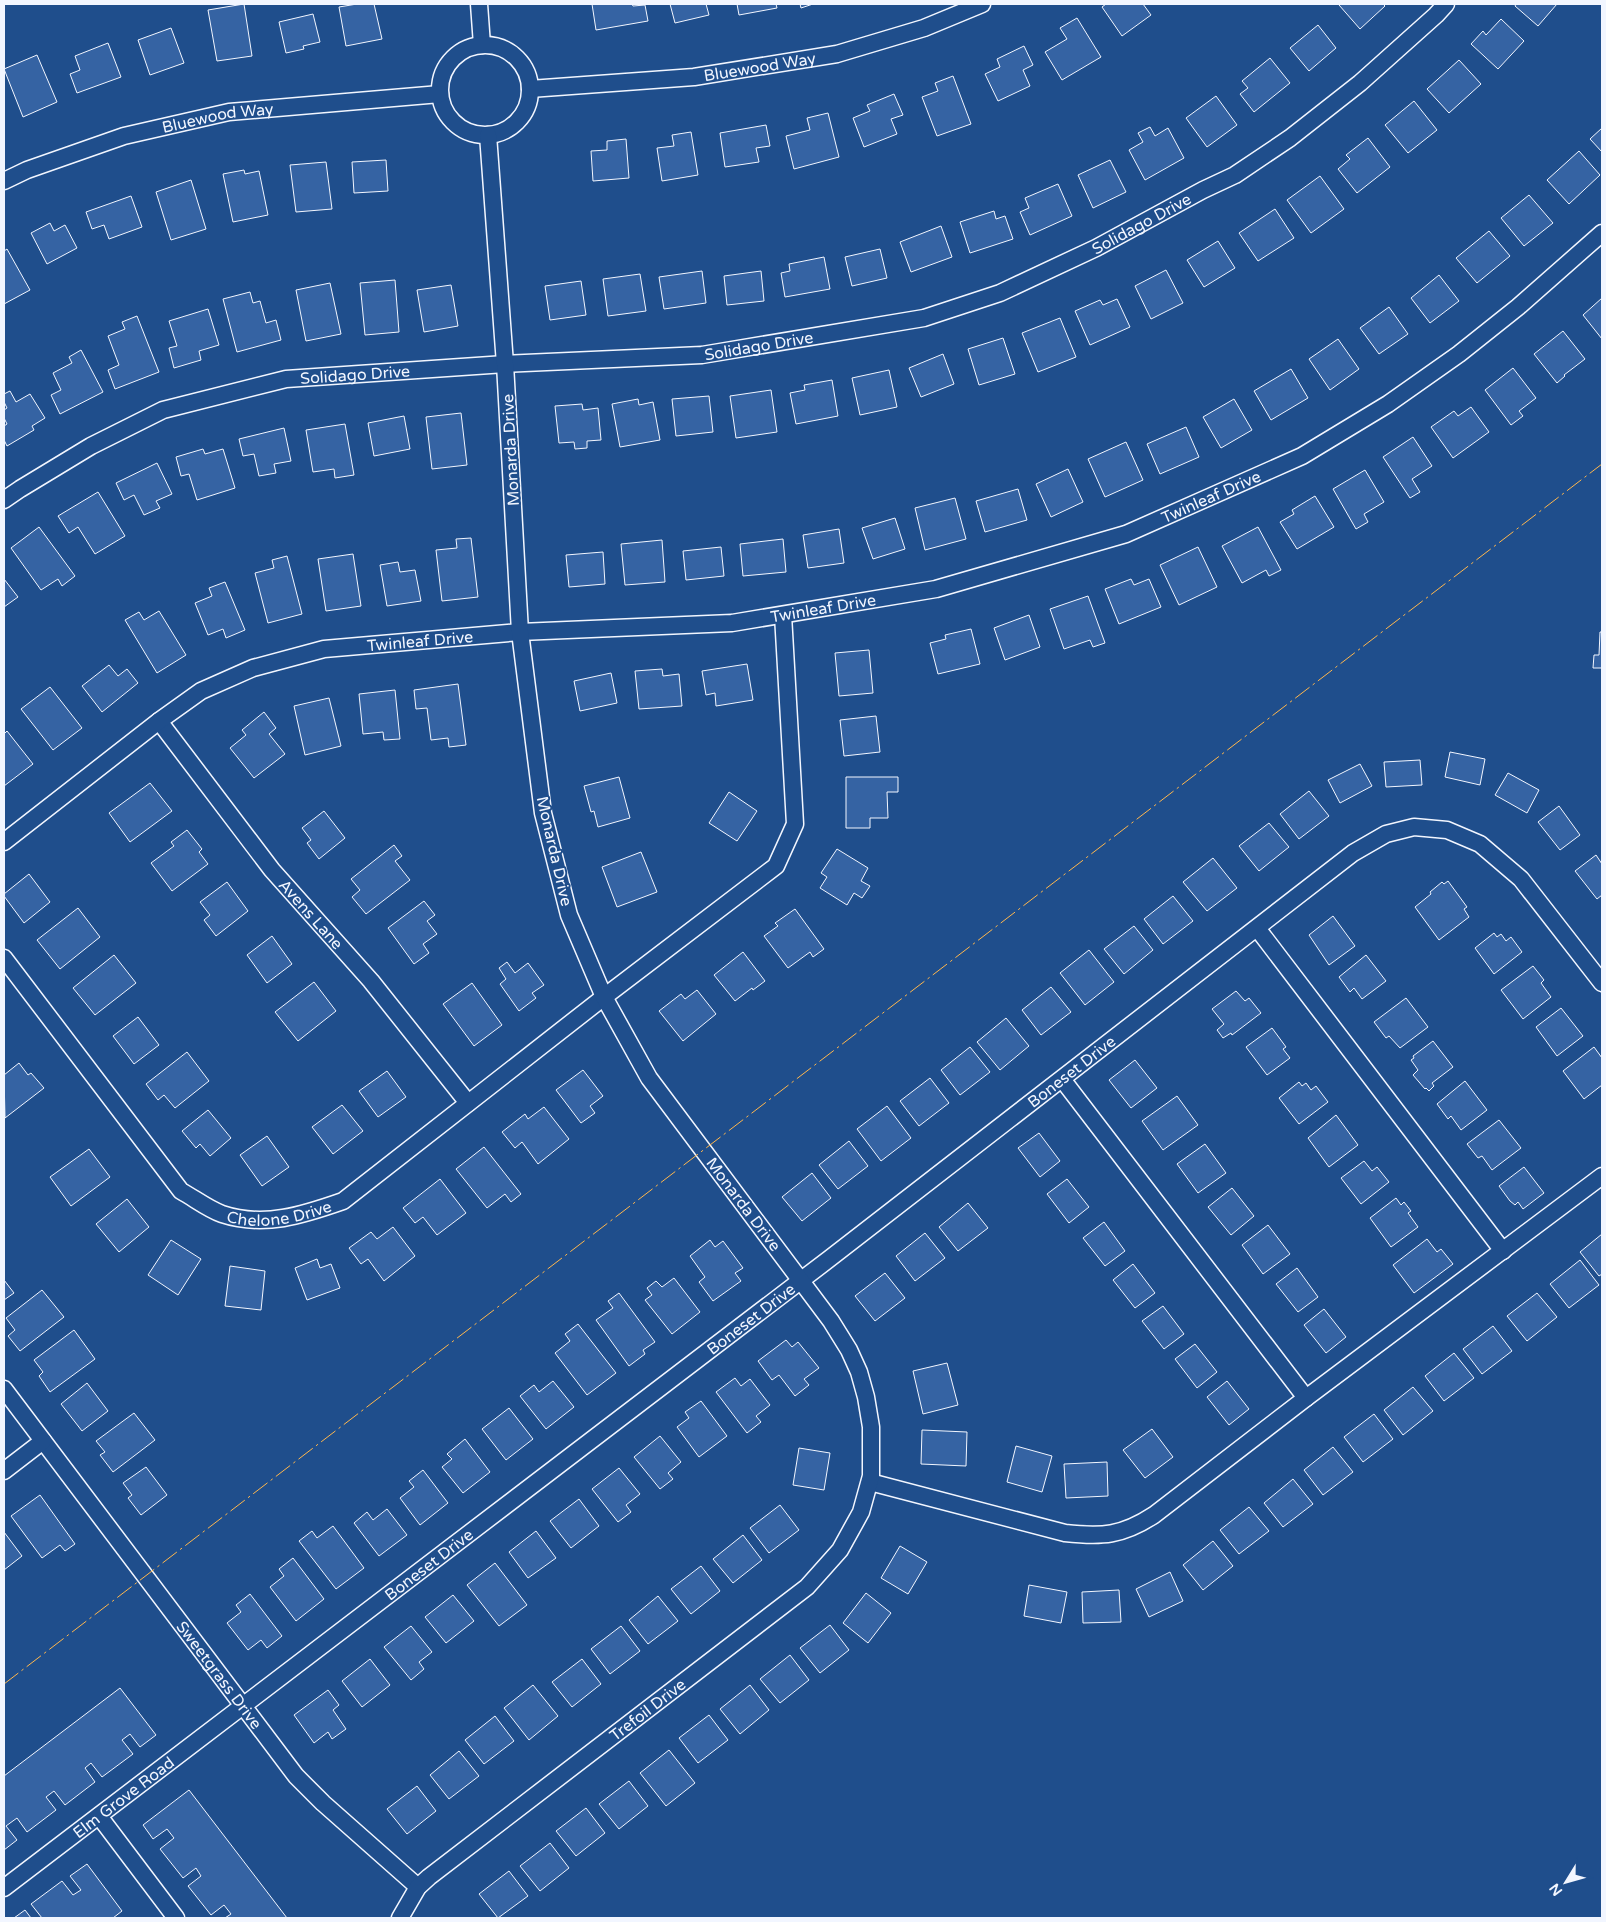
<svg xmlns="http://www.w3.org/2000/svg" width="1606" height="1922" viewBox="0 0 1606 1922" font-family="'Varela Round',sans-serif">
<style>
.building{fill:#3563a3;stroke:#f2f6ff}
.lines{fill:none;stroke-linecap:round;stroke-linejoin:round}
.minor-casing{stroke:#f2f6ff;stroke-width:19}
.minor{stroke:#1f4e8c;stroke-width:16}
.power{stroke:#ffb74d;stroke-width:1;stroke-dasharray:18 4 2.5 4;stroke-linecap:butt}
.labels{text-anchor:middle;stroke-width:4;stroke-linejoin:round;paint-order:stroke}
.street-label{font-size:16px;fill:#f2f6ff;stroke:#1f4e8c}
</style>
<rect width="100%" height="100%" fill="#1f4e8c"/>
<path class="building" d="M244 4 252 56 217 61 208 10Z
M357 4H374L382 39 346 46 339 7Z
M592 4H632L633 6 645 5 648 21 596 30Z
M670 4H706L709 15 675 23Z
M737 4H776L777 8 739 15Z
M800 4H813L801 8Z
M1106 4H1143L1151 15 1122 36 1102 7Z
M1340 4H1383L1385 6 1360 29 1339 5Z
M1516 4H1557L1538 26 1515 6Z
M313 14 320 42 303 46 304 49 286 53 279 22Z
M1077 18 1101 57 1062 80 1045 52 1067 39 1060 28Z
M1501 19 1524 41 1498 69 1471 44 1483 31 1486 35Z
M1318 25 1336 48 1309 71 1290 48Z
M171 28 184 63 150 75 138 40Z
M108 43 121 77 77 93 70 74 80 70 75 56Z
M1024 46 1033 65 1023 70 1030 86 998 101 985 74 1000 67 997 59Z
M37 55 57 102 23 117 4 69Z
M1270 58 1290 83 1254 112 1240 94 1248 88 1242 81Z
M1459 60 1481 84 1449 113 1427 89Z
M953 76 971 124 937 136 922 97 938 91 935 83Z
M894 94 903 115 891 119 897 134 864 147 853 118 870 111 867 105Z
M1216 96 1237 125 1207 147 1186 118Z
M1414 101 1437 130 1408 153 1385 125Z
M828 113 839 157 794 169 786 136 810 130 807 118Z
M766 125 770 146 756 148 759 162 725 167 720 133Z
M1150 127 1155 136 1168 128 1184 158 1145 180 1129 150 1143 142 1138 133Z
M1602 128V152L1590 139Z
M691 132 698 175 662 181 657 148 674 146 672 135Z
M1368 138 1390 167 1357 193 1338 169 1350 159 1346 155Z
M626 139 629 178 593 181 591 151 607 150V141Z
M1579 151 1600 175 1569 204 1547 180Z
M386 160 388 191 354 193 352 162Z
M1110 160 1126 192 1093 208 1078 175Z
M326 162 332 209 296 212 290 165Z
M244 170 245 174 259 171 268 215 233 222 223 174Z
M1320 176 1344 209 1311 233 1287 200Z
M191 180 206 229 171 240 156 192Z
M1058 184 1072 216 1030 235 1020 212 1029 208 1025 198Z
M1529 195 1553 223 1524 246 1501 218Z
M131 196 142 227 109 239 104 225 92 229 86 212Z
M1275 209 1294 238 1258 261 1239 233Z
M994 211 996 219 1005 216 1013 239 970 253 960 222Z
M50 223 54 231 65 225 77 248 47 264 31 233Z
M941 226 952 257 911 272 900 242Z
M1489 231 1510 256 1477 283 1456 258Z
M1218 241 1235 268 1204 287 1187 260Z
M7 249 30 290 4 304V251Z
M880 249 887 278 852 286 845 257Z
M824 257 830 289 785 297 781 273 790 271 789 264Z
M1166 270 1183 303 1151 319 1135 286Z
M702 271 706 303 664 309 659 277Z
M761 271 764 301 727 305 724 276Z
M640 274 646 311 608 316 603 279Z
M1439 275 1459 301 1430 323 1411 298Z
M395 280 399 332 365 335 360 283Z
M581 281 586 315 550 320 545 286Z
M330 283 341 334 306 341 296 290Z
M451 285 458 326 424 332 417 290Z
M250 292 253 303 260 301 266 323 276 320 281 340 237 352 223 299Z
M1602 298V339L1583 315Z
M1117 299 1130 327 1090 345 1075 311 1100 300 1103 305Z
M1389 307 1408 334 1379 354 1360 328Z
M208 309 219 345 199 351 201 360 174 368 169 348 177 346 169 321Z
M137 316 159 372 115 389 108 370 119 365 108 336 125 329 122 322Z
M1060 318 1076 357 1038 372 1022 333Z
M1563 331 1585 359 1564 375 1565 376 1557 383 1534 354Z
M1003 338 1015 374 979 385 968 349Z
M1338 339 1359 369 1330 390 1309 359Z
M81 350 103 392 60 414 51 395 61 390 53 373 72 363 69 357Z
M943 354 954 384 921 397 909 368Z
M1513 368 1536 398 1519 411 1523 416 1511 425 1485 390Z
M1291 369 1308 398 1271 420 1254 391Z
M889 370 897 407 860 415 852 378Z
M832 380 838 416 796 424 790 393 805 390 804 385Z
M771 390 777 432 736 438 730 396Z
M10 391 16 402 30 394 45 418 32 426 34 430 7 446 4 440V426L7 424 4 418V410L7 408 4 402V394Z
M709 396 713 432 676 436 672 399Z
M638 399 639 405 653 402 660 440 620 447 612 404Z
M1234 399 1252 430 1221 448 1203 417Z
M582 404 583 410 598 408 601 440 587 441V448L575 449 574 442 559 443 555 406Z
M1471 407 1489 432 1453 458 1431 427 1454 411 1458 416Z
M461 413 467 465 432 469 426 417Z
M404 416 410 449 374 456 368 423Z
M345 424 354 475 335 478 334 469 313 472 306 430Z
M1186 427 1199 457 1160 474 1147 444Z
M284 428 291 461 274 464 276 473 259 476 254 454 243 456 239 439Z
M1413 437 1432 466 1412 479 1420 492 1410 498 1383 457Z
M1126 442 1143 480 1105 497 1088 459Z
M203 449 205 454 223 449 235 488 197 500 189 474 181 476 176 457Z
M157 463 172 494 156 501 160 508 144 515 134 495 124 500 116 483Z
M1068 469 1083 502 1051 517 1036 484Z
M1365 470 1384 502 1364 514 1368 522 1356 529 1333 489Z
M1018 489 1027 520 985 532 976 501Z
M98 492 125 536 95 554 78 527 69 533 58 516Z
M1315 496 1334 527 1297 549 1280 522 1294 514 1292 510Z
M955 498 966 539 925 550 915 508Z
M895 518 905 549 873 559 862 528Z
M39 527 75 576 62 586 58 579 41 590 11 548Z
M1258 527 1281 570 1269 576 1266 570 1242 583 1222 546Z
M839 529 844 563 808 568 803 535Z
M471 538 478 597 442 601 436 550 457 548 456 539Z
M783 539 786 572 743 576 740 544Z
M662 540 665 582 625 585 621 544Z
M721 547 724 576 686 580 683 551Z
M1198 547 1217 587 1179 605 1160 565Z
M603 552 605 584 569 587 566 555Z
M353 554 361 606 326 611 318 559Z
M287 556 302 614 268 623 255 573 274 568 272 560Z
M398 562 400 572 415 570 421 601 387 606 380 565Z
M4 579 18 597 4 607Z
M1131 579 1134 585 1149 579 1161 607 1119 624 1105 589Z
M225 582 245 630 226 638 223 629 208 635 195 603 212 596 209 588Z
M1088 596 1105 643 1093 647 1090 640 1064 649 1050 609Z
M159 611 186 655 157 673 125 620 139 612 144 620Z
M1029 615 1040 647 1005 660 994 628Z
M971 629 980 664 938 674 930 643 946 639 945 635Z
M1600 632H1602V668H1593L1594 655H1599Z
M869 650 873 693 839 696 835 653Z
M747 664 753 700 716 706 715 693 706 695 702 671Z
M109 665 118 676 127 669 138 683 102 712 82 686Z
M662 669 663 676 679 674 682 706 639 709 635 671Z
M611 673 617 703 580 711 574 681Z
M458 684 466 745 449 747 448 738 431 740 427 708 416 709 414 690Z
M50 687 82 728 53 750 21 709Z
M395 690 400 739 384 740 383 732 363 734 359 694Z
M329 698 341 746 305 755 294 706Z
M264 712 276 728 269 734 285 754 254 778 230 748 246 735 242 730Z
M876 716 880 752 844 756 840 720Z
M7 731 33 764 4 786V734Z
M1450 752 1485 759 1480 785 1445 777Z
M1420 760 1422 785 1386 787 1384 762Z
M1360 764 1372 786 1340 803 1328 780Z
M1508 773 1539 790 1527 813 1495 795Z
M619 777 630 818 598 827 594 811 591 812 584 786Z
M846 777H898V792H887L888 818H870V828H846Z
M150 783 172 811 130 842 109 813Z
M1309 791 1329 816 1299 839 1280 814Z
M729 792 757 811 737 841 709 823Z
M1559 806 1580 835 1560 850 1538 822Z
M324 811 345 838 319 859 307 843 311 840 302 828Z
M1269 823 1289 847 1259 871 1239 846Z
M187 830 202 849 199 852 208 864 172 891 151 863 174 846 171 842Z
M394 845 402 856 395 861 410 880 366 914 352 897 360 890 351 879Z
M837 849 868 868 861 881 870 886 862 898 854 893 847 905 820 888 827 877 821 873Z
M641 852 657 892 617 907 602 867Z
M1596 855 1602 864V895L1597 899 1575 871Z
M1213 858 1237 888 1207 911 1183 882Z
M29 874 50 902 24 923 4 896V894Z
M1448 881 1467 907 1464 909 1469 917 1439 940 1415 907 1431 894 1430 892 1442 882 1444 884Z
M227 882 248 911 216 936 204 920 210 915 200 902Z
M1173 896 1193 921 1163 944 1144 919Z
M424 901 435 915 427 921 437 934 423 944 429 953 414 964 388 928Z
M78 908 100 937 60 969 37 940Z
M795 909 824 949 813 957 810 952 788 968 764 936 778 926 775 923Z
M1333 916 1355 946 1329 965 1309 935Z
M1134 926 1153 950 1124 974 1104 949Z
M1494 933 1497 937 1501 934 1506 941 1511 937 1522 952 1494 974 1475 948Z
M272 936 292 964 267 983 247 955Z
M1089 950 1114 982 1085 1005 1060 973Z
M743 952 765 981 753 990 752 988 735 1001 714 975Z
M114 955 136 983 95 1015 73 988Z
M1366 955 1386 981 1362 999 1354 988 1350 992 1339 977Z
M507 962 515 973 528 963 544 985 532 993 536 998 519 1011 500 984 506 979 499 968Z
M1533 966 1544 980 1541 983 1551 997 1523 1019 1501 990Z
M314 982 336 1011 298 1041 275 1012Z
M472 983 502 1025 474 1046 443 1004Z
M1051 987 1071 1012 1041 1035 1022 1010Z
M697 990 716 1014 683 1041 659 1011 681 994 685 999Z
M1236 991 1245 1001 1249 998 1261 1013 1232 1035 1231 1033 1223 1038 1217 1030 1224 1024 1212 1009Z
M1406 998 1428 1027 1400 1048 1389 1036 1386 1038 1374 1022Z
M1561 1008 1583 1036 1557 1056 1536 1027Z
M138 1017 159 1045 134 1064 113 1036Z
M1006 1018 1029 1046 1000 1070 977 1042Z
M1272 1028 1286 1047 1283 1049 1290 1058 1267 1075 1246 1047Z
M1433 1041 1453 1067 1432 1083 1434 1086 1429 1091 1426 1088 1425 1089 1413 1075 1418 1070 1411 1060 1414 1058 1413 1056Z
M970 1047 990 1072 960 1095 941 1070Z
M1594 1047 1602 1058V1085L1584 1099 1563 1071Z
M187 1052 209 1081 175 1108 164 1095 158 1100 146 1084Z
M1135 1060 1157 1088 1131 1108 1109 1080Z
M19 1063 28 1075 31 1073 44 1088 5 1118 4 1075Z
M583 1070 603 1096 590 1106 595 1113 581 1123 556 1090Z
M387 1071 406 1097 378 1117 359 1091Z
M930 1078 949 1103 919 1126 900 1101Z
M1465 1081 1487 1110 1461 1130 1451 1116 1448 1119 1437 1104Z
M1299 1082 1302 1086 1306 1083 1311 1090 1316 1086 1328 1102 1299 1124 1279 1098Z
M1177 1096 1198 1125 1163 1150 1142 1121Z
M342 1105 363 1131 333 1154 312 1127Z
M887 1106 911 1138 881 1161 857 1129Z
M544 1107 569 1139 538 1164 522 1142 515 1148 502 1132 525 1114 528 1119Z
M208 1110 231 1138 210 1156 200 1144 196 1148 182 1131Z
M1336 1115 1358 1145 1329 1167 1308 1138Z
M1499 1120 1521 1148 1492 1170 1482 1156 1478 1158 1467 1144Z
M1039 1133 1060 1161 1040 1177 1018 1148Z
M267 1136 289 1167 262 1186 240 1155Z
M849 1141 868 1166 838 1189 819 1165Z
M1205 1144 1226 1173 1198 1193 1177 1164Z
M484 1147 521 1194 511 1202 505 1194 487 1208 456 1169Z
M89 1149 110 1177 71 1206 50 1177Z
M1364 1161 1372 1171 1377 1167 1389 1182 1361 1204 1341 1178Z
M1524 1167 1544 1193 1523 1209 1518 1202 1515 1205 1510 1201 1499 1186Z
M812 1173 831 1198 802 1221 782 1197Z
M440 1179 466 1213 437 1235 423 1217 415 1223 403 1208Z
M1067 1179 1089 1207 1069 1223 1047 1194Z
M1232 1188 1254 1216 1231 1235 1208 1207Z
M1396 1198 1401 1205 1404 1202 1411 1211 1408 1213 1418 1227 1391 1247 1370 1218Z
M127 1199 149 1227 119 1252 96 1224Z
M968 1203 988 1228 958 1251 939 1227Z
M1104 1222 1125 1251 1105 1266 1083 1238Z
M1268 1225 1290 1254 1263 1274 1242 1245Z
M393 1227 415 1256 384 1281 368 1259 361 1264 349 1248 371 1232 377 1239Z
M925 1233 945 1258 915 1281 896 1256Z
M1602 1234V1274L1599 1276 1580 1252Z
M1427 1239 1437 1252 1441 1249 1453 1264 1414 1293 1393 1265Z
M171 1240 201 1259 178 1295 148 1275Z
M710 1240 715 1247 723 1241 743 1268 735 1273 741 1281 713 1301 699 1282 705 1277 690 1256Z
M317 1259 320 1268 331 1264 340 1288 307 1300 295 1268Z
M1580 1260 1599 1285 1569 1308 1550 1284Z
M1133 1264 1155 1293 1135 1308 1113 1280Z
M230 1266 265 1271 261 1310 225 1306Z
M1297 1268 1318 1297 1298 1312 1276 1284Z
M885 1273 905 1298 875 1321 855 1296Z
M674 1278 700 1312 672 1334 645 1300 652 1295 647 1288 656 1281 662 1287Z
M4 1280 14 1293 4 1300Z
M42 1290 64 1317 20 1351 8 1336 15 1330 6 1318Z
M619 1293 655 1342 643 1350 645 1354 629 1366 596 1320 613 1308 608 1301Z
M1537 1293 1557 1317 1527 1341 1507 1316Z
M1163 1306 1184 1334 1164 1349 1142 1321Z
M1324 1309 1346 1337 1326 1353 1304 1325Z
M578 1324 616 1373 587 1395 555 1353 570 1341 565 1334Z
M1493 1326 1512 1351 1482 1374 1463 1349Z
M74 1330 95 1359 50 1392 39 1376 43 1372 34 1360Z
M786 1340 792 1347 798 1342 819 1368 804 1379 809 1385 795 1396 779 1375 772 1380 758 1361Z
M1195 1344 1217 1372 1197 1388 1175 1359Z
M1454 1353 1474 1378 1444 1401 1425 1376Z
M947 1363 958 1405 923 1414 913 1371Z
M735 1378 741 1386 750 1379 770 1405 756 1416 761 1422 747 1433 716 1392Z
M553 1381 574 1407 546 1429 520 1396 534 1385 539 1392Z
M1227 1381 1249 1409 1229 1425 1207 1397Z
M87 1383 108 1411 82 1431 61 1404Z
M1413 1387 1433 1411 1403 1435 1384 1410Z
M701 1401 727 1436 699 1457 677 1427 689 1418 685 1412Z
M509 1408 533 1439 506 1460 482 1429Z
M134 1413 155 1440 113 1472 100 1455 105 1452 96 1441Z
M1374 1414 1393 1439 1363 1462 1344 1437Z
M1152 1429 1173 1457 1145 1478 1123 1450Z
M922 1430 967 1432 966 1466 921 1464Z
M660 1436 681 1462 668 1473 673 1479 660 1489 634 1457Z
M465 1439 490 1472 463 1493 442 1467 452 1459 447 1454Z
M1016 1446 1052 1456 1042 1492 1007 1482Z
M1333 1447 1353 1472 1323 1495 1304 1470Z
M799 1448 830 1453 824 1490 793 1485Z
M1107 1462 1108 1496 1066 1498 1064 1464Z
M146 1467 167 1495 141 1515 128 1498 132 1495 123 1483Z
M619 1468 640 1494 626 1505 631 1512 618 1522 592 1489Z
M423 1470 448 1503 420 1525 400 1498 414 1487 409 1481Z
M1293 1479 1313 1504 1283 1527 1264 1503Z
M40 1495 75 1544 65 1551 60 1545 42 1558 11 1516Z
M579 1499 599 1526 571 1548 550 1521Z
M780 1505 799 1530 769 1553 750 1528Z
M1249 1507 1269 1531 1239 1554 1220 1530Z
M387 1509 407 1535 379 1556 354 1523 367 1512 373 1520Z
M333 1526 364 1568 336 1589 299 1541 312 1531 317 1538Z
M536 1531 556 1558 528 1578 509 1552Z
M4 1532 22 1556 4 1570Z
M743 1535 762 1560 733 1583 713 1559Z
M1213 1541 1233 1566 1203 1590 1183 1565Z
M900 1546 927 1562 908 1594 881 1578Z
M293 1558 324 1599 296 1621 270 1587 284 1576 279 1569Z
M495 1563 527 1605 499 1626 467 1585Z
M701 1566 720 1591 691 1614 671 1589Z
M1170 1572 1183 1601 1149 1617 1136 1589Z
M1029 1585 1067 1592 1061 1623 1024 1616Z
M1119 1590 1121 1622 1083 1623 1082 1592Z
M866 1593 891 1613 868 1643 843 1623Z
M250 1594 282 1636 267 1648 261 1640 248 1650 227 1623 241 1612 236 1605Z
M453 1595 474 1621 446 1643 425 1617Z
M658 1596 678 1621 648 1644 629 1620Z
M830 1625 849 1650 820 1673 800 1648Z
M411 1626 432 1652 419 1662 424 1669 411 1680 384 1647Z
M621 1626 640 1651 610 1674 591 1649Z
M790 1655 809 1680 780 1703 760 1679Z
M370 1659 390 1685 362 1707 342 1681Z
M582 1659 601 1684 572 1707 552 1682Z
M533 1685 558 1716 529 1740 504 1708Z
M750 1685 769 1710 740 1734 720 1709Z
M120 1688 156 1735 140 1747 130 1734 122 1740 133 1754 102 1777 91 1763 85 1768 95 1782 65 1805 54 1791 46 1797 56 1810 27 1832 17 1818 6 1826 17 1840 4 1850V1776Z
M328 1690 339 1705 333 1710 346 1729 332 1739 328 1732 314 1743 294 1715Z
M709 1715 728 1740 698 1763 679 1738Z
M495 1716 514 1741 484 1764 465 1740Z
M669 1750 695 1783 666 1806 640 1773Z
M459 1751 479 1776 449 1799 430 1775Z
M629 1781 648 1806 619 1829 599 1804Z
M417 1786 436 1811 407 1834 387 1809Z
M189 1790 287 1918H225L231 1914 224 1905 211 1915 188 1886 201 1876 196 1868 183 1878 160 1849 174 1838 167 1829 153 1839 143 1825Z
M586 1808 605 1833 576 1856 556 1831Z
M550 1843 569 1868 540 1891 520 1866Z
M87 1864 122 1911 113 1918H42L31 1904 62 1881 73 1895 81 1890 70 1876Z
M509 1871 528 1896 498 1918 479 1894Z
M25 1910 31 1918H14Z"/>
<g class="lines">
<g class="minor-casing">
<g id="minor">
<path d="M479 4 482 45"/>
<circle cx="485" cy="90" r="45"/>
<path id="s1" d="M530 89 694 77 837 54 924 28 982 4"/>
<path id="s2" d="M4 181 27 170 124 136 229 112 440 94"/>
<path id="s3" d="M4 500 20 489 91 446 163 410 286 379 505 364 702 355 924 318 1000 293 1096 248 1203 190 1235 175 1290 138 1360 83 1436 15 1446 4"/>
<path id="s4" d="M159 721 272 870 371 981 468 1103"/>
<path id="s5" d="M4 842 159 721 201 691 253 668 324 649 520 632 732 623 936 589 1126 534 1302 456 1388 404 1459 354 1518 307 1602 233"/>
<path d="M1257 928 1503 1251"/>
<path id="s6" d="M4 958 181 1191C194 1198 208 1209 222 1214 264 1228 303 1215 343 1201L604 997 776 866 795 824 783 615"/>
<path d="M1062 1079 1306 1398"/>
<path id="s7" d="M4 1389 296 1776 323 1803 418 1887"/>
<path d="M4 1471 43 1441"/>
<path d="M870 1482 1065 1533C1102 1537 1122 1536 1154 1515L1306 1398 1602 1176"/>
<path d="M99 1816 176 1918"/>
<path id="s8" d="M4 1888 829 1259 1353 853 1386 834 1414 827 1447 830 1480 844 1521 879 1602 983"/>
<path id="s9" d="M400 1918 418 1887 429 1877 807 1587 840 1550 861 1512 871 1476V1427L866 1397 859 1372 849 1350 831 1321 649 1078 604 997 569 915 543 813 520 632 505 364 488 135"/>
</g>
</g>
<use href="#minor" class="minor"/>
<path class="power" d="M4 1684 1602 464"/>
</g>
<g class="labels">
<g class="street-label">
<text dy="6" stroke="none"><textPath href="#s1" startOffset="231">Bluewood Way</textPath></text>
<text dy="6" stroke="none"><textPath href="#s2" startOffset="224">Bluewood Way</textPath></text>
<text dy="6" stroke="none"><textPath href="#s3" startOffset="1189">Solidago Drive</textPath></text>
<text dy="6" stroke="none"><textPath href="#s3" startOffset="784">Solidago Drive</textPath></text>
<text dy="6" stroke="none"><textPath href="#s3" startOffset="379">Solidago Drive</textPath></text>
<text transform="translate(510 450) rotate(-93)" y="6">Monarda Drive</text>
<text dy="6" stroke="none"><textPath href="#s5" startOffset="1285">Twinleaf Drive</textPath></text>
<text dy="6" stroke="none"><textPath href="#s5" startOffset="880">Twinleaf Drive</textPath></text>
<text dy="6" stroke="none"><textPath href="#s5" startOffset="475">Twinleaf Drive</textPath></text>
<text transform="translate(555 851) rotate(77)" y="6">Monarda Drive</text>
<text dy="6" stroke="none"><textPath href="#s4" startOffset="246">Avens Lane</textPath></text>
<text dy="6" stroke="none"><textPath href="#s8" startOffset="1344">Boneset Drive</textPath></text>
<text transform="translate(744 1204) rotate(53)" y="6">Monarda Drive</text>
<text dy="6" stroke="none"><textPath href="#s6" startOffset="398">Chelone Drive</textPath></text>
<text dy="6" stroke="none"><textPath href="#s8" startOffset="939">Boneset Drive</textPath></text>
<text dy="6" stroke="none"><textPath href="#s8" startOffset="534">Boneset Drive</textPath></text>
<text dy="6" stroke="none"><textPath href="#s7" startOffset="358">Sweetgrass Drive</textPath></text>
<text dy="6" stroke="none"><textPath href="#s9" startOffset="326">Trefoil Drive</textPath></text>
<text dy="6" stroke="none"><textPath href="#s8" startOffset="150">Elm Grove Road</textPath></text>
</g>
</g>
<rect width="1606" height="1922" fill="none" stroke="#f2f6ff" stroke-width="10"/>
<g transform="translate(1566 1882) rotate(233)" stroke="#1f4e8c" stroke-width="4" paint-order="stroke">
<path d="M0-4L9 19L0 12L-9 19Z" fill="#f2f6ff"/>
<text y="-8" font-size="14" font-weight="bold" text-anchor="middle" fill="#f2f6ff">N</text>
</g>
</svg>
